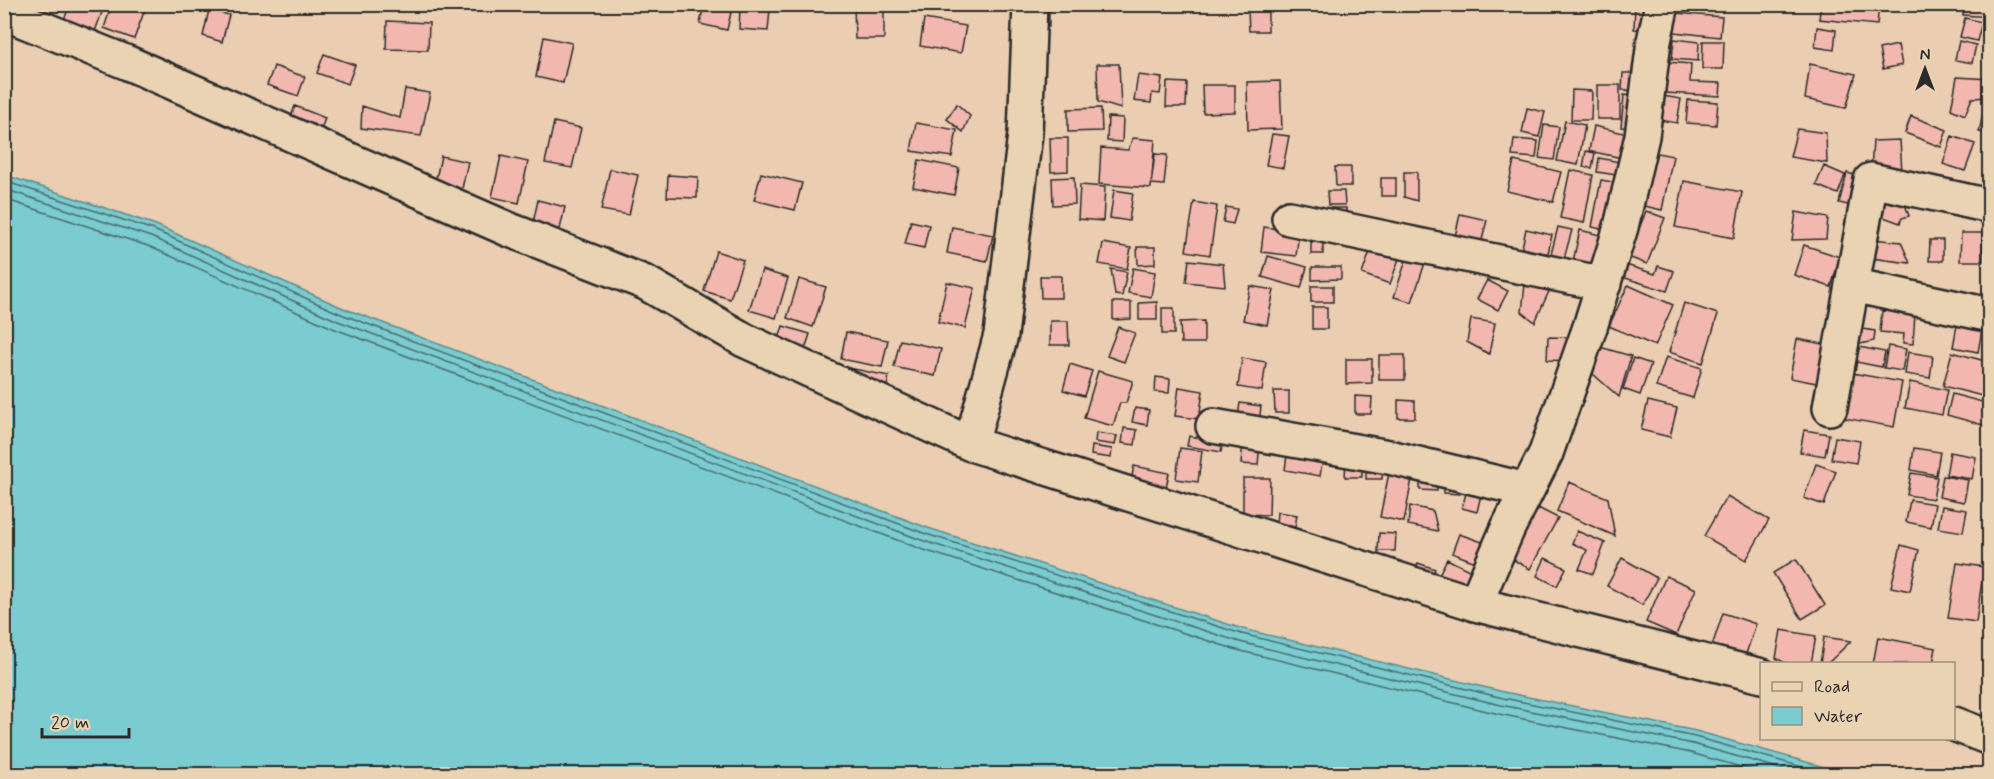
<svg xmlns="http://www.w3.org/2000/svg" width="1994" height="779" viewBox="0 0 1994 779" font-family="Mynerve,sans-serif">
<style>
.water{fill:#7accd0;stroke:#5a8c8e;stroke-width:1.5}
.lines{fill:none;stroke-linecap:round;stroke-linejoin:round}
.shore{stroke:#4b6b6d;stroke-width:1.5}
.building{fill:#f2b7ae;stroke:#2b2b2b;stroke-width:1.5}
.minor-casing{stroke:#2b2b2b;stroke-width:38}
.minor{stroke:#e9d3b2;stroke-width:33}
</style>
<rect width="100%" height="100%" fill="#ebcdb1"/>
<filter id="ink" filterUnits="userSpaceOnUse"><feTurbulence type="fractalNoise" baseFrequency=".0167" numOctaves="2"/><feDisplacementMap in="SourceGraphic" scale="12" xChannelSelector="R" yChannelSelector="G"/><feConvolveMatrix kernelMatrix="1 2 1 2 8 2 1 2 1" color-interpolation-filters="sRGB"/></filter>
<g filter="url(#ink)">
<path class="water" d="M5 175 156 225 343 308 928 528 1243 629 1504 692 1696 731 1849 774H5Z"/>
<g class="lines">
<path class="shore" d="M4 181 154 230 341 314 926 534 1242 634 1503 698 1695 737 1827 774
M4 189 151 237 338 321 924 541 1240 642 1501 705 1693 744 1799 774
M4 199 148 246 335 329 921 549 1237 650 1499 714 1691 753 1766 774"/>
</g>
<path class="building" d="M70 4H105L90 45 59 33Z
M112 4H147L134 39 104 28Z
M205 4H226L224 10Z
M704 4H733L727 30 700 24Z
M854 4H884V39H855Z
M1281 4H1320L1319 12 1281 7Z
M1635 4H1651L1650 30 1634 29Z
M1688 4H1715L1714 6Z
M1821 4 1879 5 1877 25 1819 19Z
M1964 4H1990L1989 17 1963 15Z
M1036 5H1049V27H1036Z
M740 7 770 9 768 31 739 29Z
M209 10 229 15 222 42 203 36Z
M1268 10V31H1249L1248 11Z
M1676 13 1722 17 1720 37 1674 32Z
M1965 18 1982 22 1977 41 1960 37Z
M924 19 966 26 961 53 920 46Z
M387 21 429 23 428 50 386 49Z
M1817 27 1836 30 1834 50 1815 47Z
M544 37 572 43 563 83 536 77Z
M1674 39 1699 42 1698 61 1672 59Z
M1703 41H1724L1723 69H1702Z
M1959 41 1976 45 1972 63 1955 60Z
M1898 45 1902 65 1883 69 1879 49Z
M324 54 355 65 348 84 317 73Z
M1666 62 1691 64 1690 82 1721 83 1720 96 1664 93Z
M1097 64H1119L1121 109 1098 102Z
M1810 64 1856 74 1846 108 1805 99Z
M274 66 305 77 298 96 267 85Z
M1623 73H1646L1645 91 1622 90Z
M1138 75 1162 78 1160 94 1152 93 1151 103 1134 101Z
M1957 77 1990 79V97L1972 98 1965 115 1951 109Z
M1280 81 1282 129 1248 130 1247 82Z
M1167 82 1187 83 1186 107H1166Z
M1202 85H1235V112L1203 113Z
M1597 85H1620V119H1597Z
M405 89 430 93 421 136 361 128 362 106 400 118Z
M1572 90 1592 91 1591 120H1571Z
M1624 95 1642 97 1639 129 1621 127Z
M1663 96 1681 99 1677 123 1659 120Z
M1688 100 1718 102 1716 125 1686 123Z
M957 104 970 116 963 132 947 119Z
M295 106 325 118 319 136 288 125Z
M1101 108 1102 131 1068 132V109Z
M1527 108 1545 112 1539 137 1522 133Z
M1984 109 1990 110V134L1979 132Z
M1911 116 1947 130 1941 147 1905 133Z
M1108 117 1123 118 1122 142 1107 141Z
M1565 121 1585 125 1578 165 1557 161Z
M554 122 581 128 572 168 545 163Z
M916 123 957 130 952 157 911 151Z
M1544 125 1559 127 1554 160 1539 158Z
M1594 126 1632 135 1627 159 1589 151Z
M1797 129 1826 133 1827 163 1790 157Z
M1272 134 1289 136 1283 168 1266 165Z
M1952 136 1975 144 1965 171 1943 164Z
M1050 138H1068V171L1051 172Z
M1133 138 1155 140 1151 188 1099 184 1101 148 1128 150Z
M1514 139 1538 141 1536 158 1512 156Z
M1900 140 1902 172 1871 170 1873 141Z
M1642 150 1673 156 1662 210 1631 203Z
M1586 151 1595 153 1592 168 1583 167Z
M1155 154 1167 155 1164 185 1151 184Z
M441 156 468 162 459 202 432 197Z
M501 156 528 162 519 203 492 197Z
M1599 158 1625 163 1623 176 1597 172Z
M919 160 959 168 954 195 913 187Z
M1514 161 1561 172 1553 202 1507 191Z
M1824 166 1845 175 1838 194 1816 185Z
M1335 167H1351V186H1336Z
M610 169 638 175 629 215 601 210Z
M1570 170 1593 175 1584 223 1560 218Z
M1404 172H1417V201L1404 197Z
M761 173 802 183 795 210 754 200Z
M1847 173 1868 178 1861 208 1839 203Z
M668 175 698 177 697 198 667 197Z
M1074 177 1075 204 1053 205 1052 178Z
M1381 178H1396V196H1381Z
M1601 180 1625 184 1616 232 1592 227Z
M1684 181 1742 192 1734 238 1675 227Z
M1080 185 1105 187 1103 221 1078 219Z
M1874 185 1906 207 1909 216 1902 218 1900 223 1870 212Z
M1114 190 1133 193 1129 221 1110 218Z
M1327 191H1344L1345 205H1328Z
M538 200 565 207 556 247 529 241Z
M1194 202 1217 206 1210 255 1186 251Z
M1226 207 1237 209 1233 224 1223 222Z
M1329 208H1346V225H1329Z
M1646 211 1665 218 1647 264 1628 257Z
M1796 212 1828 218 1826 239 1792 240Z
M1460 214 1487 220 1479 252 1453 246Z
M1987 220H1990V242H1987Z
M911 221 929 225 924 248 905 244Z
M952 227 993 235 987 261 947 253Z
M1264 227 1299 232 1296 256 1261 252Z
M1558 227 1572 230 1563 262 1550 258Z
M1526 229 1552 235 1545 267 1519 261Z
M1580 230 1612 238 1603 277 1571 270Z
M1961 233H1983V261H1960Z
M1873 239 1901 242 1910 263 1871 258Z
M1930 240H1943V261H1929Z
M1323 241V254H1311V242Z
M1103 243 1131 248 1127 269 1099 264Z
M1373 243 1401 253 1390 284 1362 274Z
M1804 245 1840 257 1831 287 1794 275Z
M1137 247H1155V264L1138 265Z
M716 251 743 260 730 299 704 291Z
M1268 256 1307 267 1301 288 1262 277Z
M1407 257 1425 263 1412 302 1394 297Z
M1189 260 1223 264 1225 286 1186 282Z
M1626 265 1655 274 1658 266 1674 271 1667 291 1622 277Z
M1312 267H1341V279L1312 280Z
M1133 268 1155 272 1151 297 1128 293Z
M1111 269 1127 272 1122 296 1115 295Z
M762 270 788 278 776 318 749 310Z
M1040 276H1061V298H1041Z
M799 279 826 287 813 327 787 318Z
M1487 280 1508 291 1498 310 1477 299Z
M947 282 975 288 965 328 938 322Z
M1525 284 1551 287 1535 322 1522 312Z
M1628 285 1673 305 1655 346 1609 326Z
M1250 286 1274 290 1267 325 1243 320Z
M1311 286H1333V302H1311Z
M1113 302H1131V319L1113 320Z
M1157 302V320H1139V303Z
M1684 303 1718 314 1703 363 1669 352Z
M1312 307H1327V329H1312Z
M1162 308H1174V334H1162Z
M1882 311 1915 313 1913 344 1903 343 1904 334 1880 332Z
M1471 319 1495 323 1489 354 1467 342Z
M1050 321H1068L1069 345H1050Z
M1204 321V343H1181L1180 322Z
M1957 325 1982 330 1978 352 1953 347Z
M783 326 810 334 797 374 771 365Z
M1118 327 1135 333 1124 362 1107 356Z
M1849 327 1875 331 1874 341 1856 345Z
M846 332 888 340 882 367 841 359Z
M1548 337 1585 338 1572 361 1547 360Z
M1797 339 1834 346 1827 385 1790 378Z
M900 340 941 349 935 376 894 367Z
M1888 346 1906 349 1902 371 1884 368Z
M1600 347 1631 356 1619 397 1593 374Z
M1859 347 1885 352 1882 367 1856 362Z
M1908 352 1933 356 1930 378 1905 374Z
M1952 352 1989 362 1990 360V398L1943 386Z
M1379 355H1405V380H1379Z
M1666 357 1702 368 1693 398 1656 387Z
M1242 358 1266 362 1262 391 1238 387Z
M1633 358 1651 364 1640 395 1623 389Z
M1346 359H1372V383L1346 384Z
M1070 364 1092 371 1084 396 1063 390Z
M849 368 889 376 884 403 843 395Z
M1098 371 1133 381 1126 403H1120L1113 426 1084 418Z
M1841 371 1902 382 1894 427 1833 416Z
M1156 377 1170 379 1169 393 1155 392Z
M1910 382 1947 390 1942 415 1905 408Z
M1179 387 1203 391 1199 419 1175 416Z
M1274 391H1289V413H1275Z
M1952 394 1990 404V427L1947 415Z
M1355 396 1372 397 1371 414H1355Z
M1398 400 1415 401V418H1398Z
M1648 401 1677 408 1670 437 1641 430Z
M1240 403 1261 406 1259 424 1237 422Z
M1135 408 1149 410 1147 425 1132 422Z
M1124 428 1137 430 1135 445 1122 443Z
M1804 430 1829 434 1825 456 1800 452Z
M1096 433 1117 436 1115 445 1095 442Z
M1189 436 1223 442 1221 452 1187 446Z
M1835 437 1860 441 1856 463 1831 459Z
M1243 440 1260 442 1258 465 1241 464Z
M1092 446 1112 449 1111 458 1091 455Z
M1288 447 1324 452 1320 476 1285 470Z
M1180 448 1202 451 1198 482 1176 479Z
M1914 448 1940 452 1936 475 1911 470Z
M1950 452 1976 457 1972 479 1946 475Z
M1346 460H1362V477H1345Z
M1366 461 1383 462 1382 479H1366Z
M1816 464 1836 471 1824 505 1804 498Z
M1134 466 1169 473 1166 488 1131 481Z
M1390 468 1413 473 1404 522 1380 517Z
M1420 473H1437V491L1420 490Z
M1911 473 1937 477 1933 499 1907 495Z
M1444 476H1461L1460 494 1444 493Z
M1943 476 1968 480 1964 502 1939 497Z
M1243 478H1270L1269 515 1243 514Z
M1469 482 1483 486 1477 512 1462 508Z
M1569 482 1608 498 1615 536 1557 511Z
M1727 496 1769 520 1746 560 1704 536Z
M1910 500 1935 504 1931 527 1906 522Z
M1410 506 1433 511 1438 531 1408 525Z
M1942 506 1967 510 1963 532 1938 528Z
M1538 508 1558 518 1530 569 1510 558Z
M1277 512 1297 515 1295 527 1276 524Z
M1577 531 1605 543 1593 574 1579 569 1587 550 1572 543Z
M1379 533 1396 534 1395 551H1378Z
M1459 534 1491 545 1483 565 1452 553Z
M1901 545 1919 550 1910 591 1891 587Z
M1545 558 1566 568 1557 586 1537 576Z
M1622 558 1657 578 1642 605 1607 586Z
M1447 559 1479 575 1466 602 1433 586Z
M1796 559 1825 605 1802 619 1773 573Z
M1418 563 1435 569 1431 581 1414 575Z
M1957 563 1984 567 1976 622 1948 618Z
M1666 576 1696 589 1676 635 1646 622Z
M1723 613 1756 624 1745 657 1712 646Z
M1781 630 1816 636 1811 664H1787L1776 658Z
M1824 637 1851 641 1827 664H1820Z
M1878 637 1936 648 1933 664H1873Z"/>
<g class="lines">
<g class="minor-casing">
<path id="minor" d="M4 13 128 63 510 230 646 283 744 340 971 444 1479 605 1762 676
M1289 218 1604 284
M1852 285 1871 180 1990 206
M1830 408 1852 285 1990 315
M1213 426 1389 457 1527 490
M971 444 1001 335 1025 134 1030 4
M1475 604 1508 528 1546 453 1590 327 1621 227 1642 136 1654 41 1662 4
M1954 724 1990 738"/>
</g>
<use href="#minor" class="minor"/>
</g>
</g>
<rect width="1994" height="779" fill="none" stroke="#e9d3b2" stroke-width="24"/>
<rect x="12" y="12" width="1970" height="755" fill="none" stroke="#2b2b2b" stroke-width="2" filter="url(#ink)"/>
<rect x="1760" y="662" width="195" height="78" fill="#e9d3b2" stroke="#9d907c" stroke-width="1.5"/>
<rect x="1772" y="682" width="30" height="9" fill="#e9d3b2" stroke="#9d907c" stroke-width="1.5"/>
<text x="1814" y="692" font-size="18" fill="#2b2b2b">Road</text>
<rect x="1772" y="707" width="30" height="18" fill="#7accd0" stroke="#9d907c" stroke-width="1.5"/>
<text x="1814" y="722" font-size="18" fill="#2b2b2b">Water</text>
<g transform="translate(1925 69)" stroke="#e9d3b2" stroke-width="4.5" paint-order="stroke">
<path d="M0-4.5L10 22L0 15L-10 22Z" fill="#2b2b2b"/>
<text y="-9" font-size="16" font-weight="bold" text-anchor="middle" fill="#2b2b2b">N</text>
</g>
<path d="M42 728v9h87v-9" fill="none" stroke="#2b2b2b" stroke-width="3"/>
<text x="51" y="728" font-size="18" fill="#2b2b2b" stroke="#e9d3b2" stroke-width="4.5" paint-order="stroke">20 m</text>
</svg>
